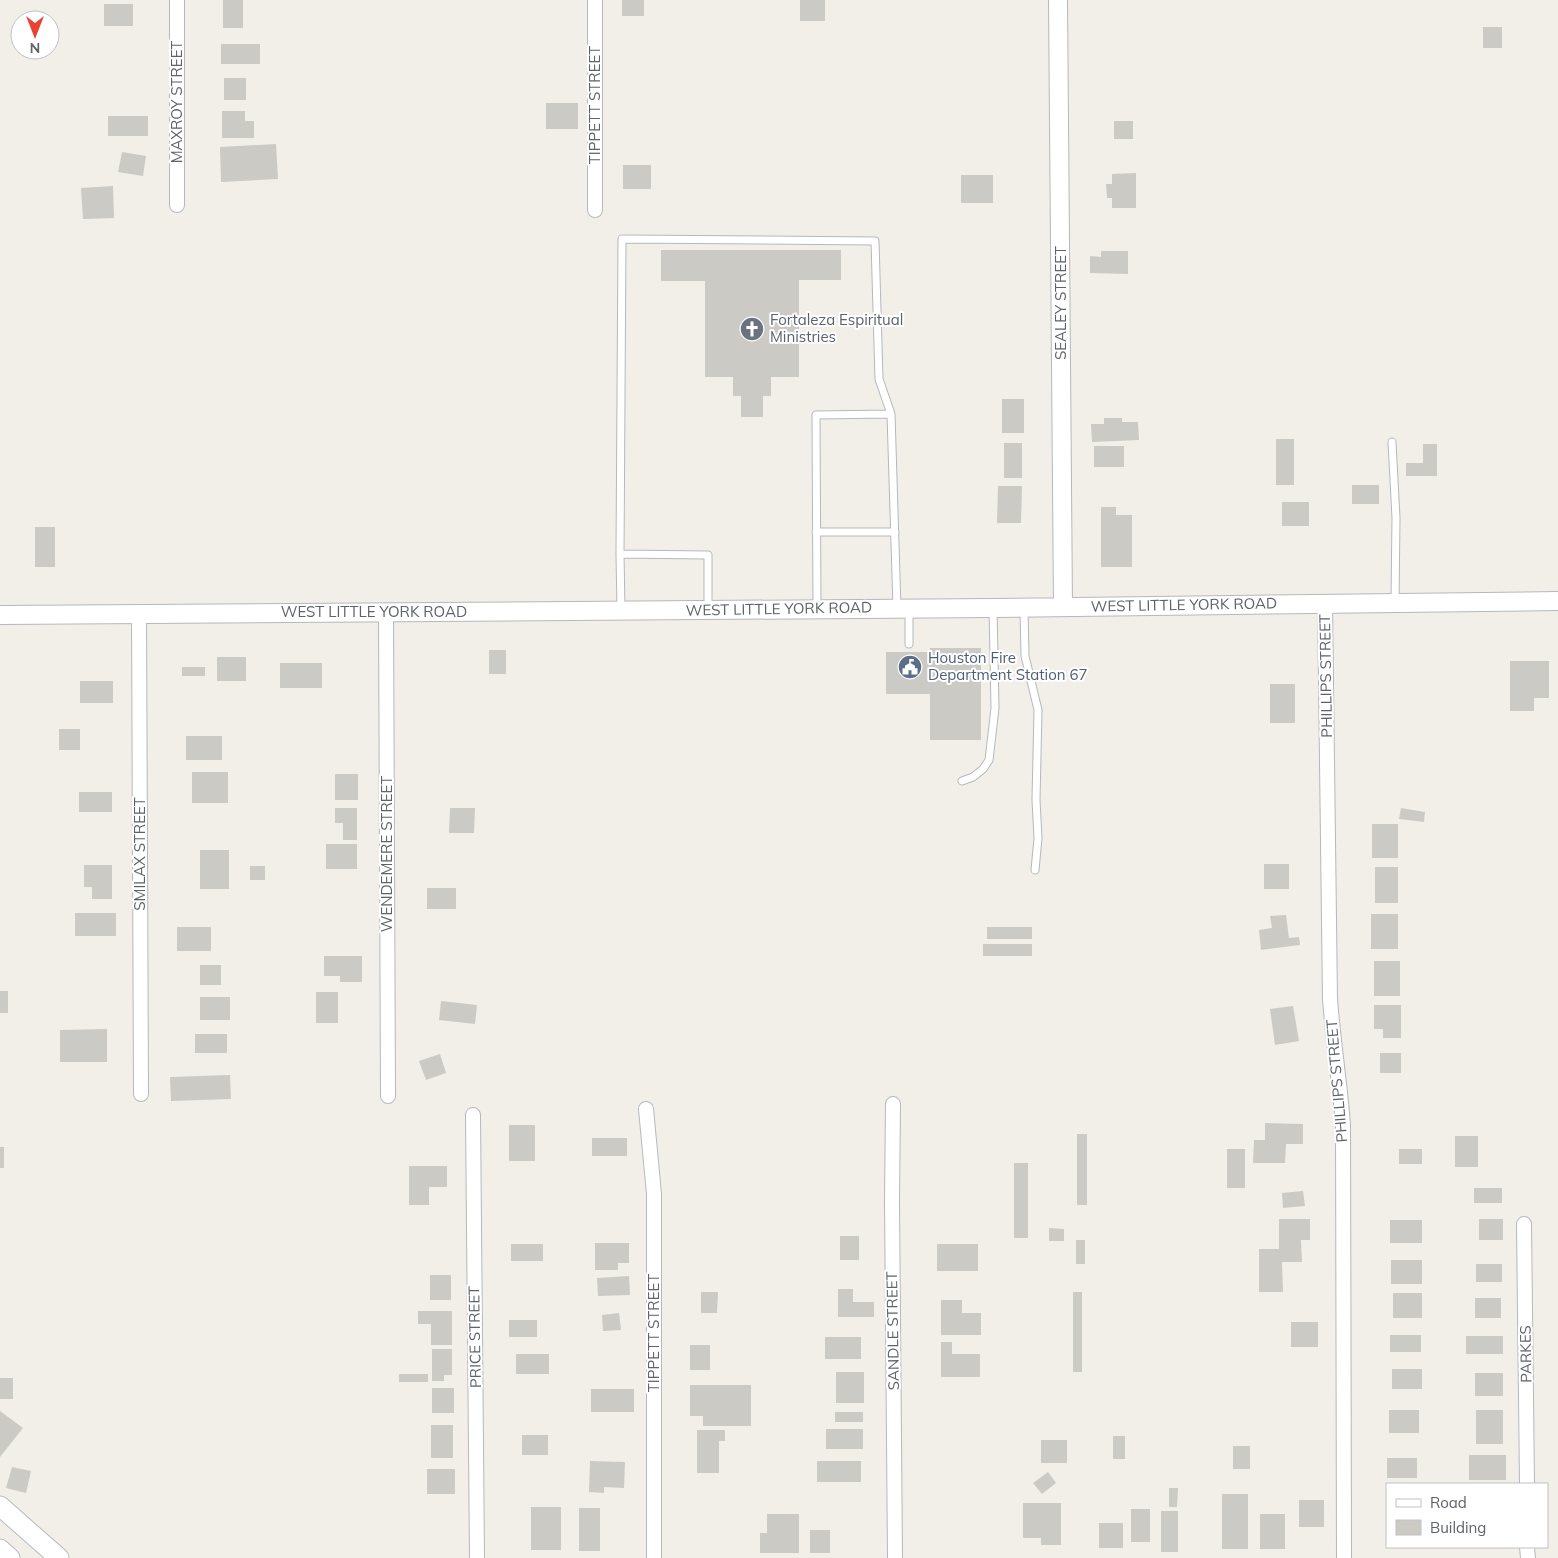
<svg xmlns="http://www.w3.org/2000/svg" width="1558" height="1558" viewBox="0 0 1558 1558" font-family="Mulish,sans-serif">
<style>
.building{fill:#cccac5}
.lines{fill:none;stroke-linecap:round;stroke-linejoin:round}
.service-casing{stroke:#b5b8bc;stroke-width:9}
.minor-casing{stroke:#b5b8bc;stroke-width:16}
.tertiary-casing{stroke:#b5b8bc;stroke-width:20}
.secondary-casing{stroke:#b6babf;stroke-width:21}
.service{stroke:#fff;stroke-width:7}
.minor{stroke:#fff;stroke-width:14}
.tertiary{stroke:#fff;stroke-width:18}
.secondary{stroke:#fff;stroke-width:19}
.labels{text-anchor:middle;stroke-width:4;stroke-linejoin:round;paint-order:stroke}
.street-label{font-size:15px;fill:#5f6368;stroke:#fff}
.worship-label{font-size:15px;fill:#5b616d;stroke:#fff;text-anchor:start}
.service-label{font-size:15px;fill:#4e5e75;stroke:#fff;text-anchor:start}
</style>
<rect width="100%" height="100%" fill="#f1efe8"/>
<path class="building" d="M223 0H243V28H223Z
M622 0H644V16H622Z
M800 0H825V21H800Z
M104 4H133V26H104Z
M1483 27H1502V48H1483Z
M221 44H260V64H221Z
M224 78H246V100H224Z
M546 103H578V129H546Z
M222 111H245V121H254V138H222Z
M108 116H148V136H108Z
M1114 121H1133V139H1114Z
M276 144 278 179 221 182 220 147Z
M122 152 146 156 143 176 118 172Z
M623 165H651V189H623Z
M1136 173V208H1112V198H1107L1106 184H1112V174Z
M961 175H993V203H961Z
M113 186 114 218 83 219 81 188Z
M661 250H841V280H799V377H771V396H763V417H741V396H733V377H705V281H661Z
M1101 251H1128V274L1090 273V256L1101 257Z
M1002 399H1024V433H1002Z
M1104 418H1122V422H1138L1139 440 1092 442 1091 424H1104Z
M1276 439H1294V485H1276Z
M1004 443H1022V478H1004Z
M1423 444H1437V476H1406V463H1423Z
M1094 446H1124V467H1094Z
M1352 485H1379V504H1352Z
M998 486H1022L1021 523H997Z
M1282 502H1309V526H1282Z
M1101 507H1116V515H1132V567H1101Z
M35 527H55V567H35Z
M930 648H981V740H930V694H886V652H930Z
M489 650H506V674H489Z
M217 657H246V681H217Z
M1510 661H1549V698H1534V711H1510Z
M280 663H322V688H280Z
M182 667H205V676H182Z
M80 681H113V703H80Z
M1270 684H1295V723H1270Z
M59 729H80V750H59Z
M186 736H222V760H186Z
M192 772H228V803H192Z
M335 774H358V800H335Z
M79 792H112V812H79Z
M335 808H357V840H343V823H335Z
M450 808H475L474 833H449Z
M1401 808 1425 812 1424 822 1399 819Z
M1372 824H1398V858H1372Z
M326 844H357V869H326Z
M200 850H229V889H200Z
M1264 864H1289V889H1264Z
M84 865H112V899H92V887H84Z
M250 866H265V880H250Z
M1375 867H1398V903H1375Z
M427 888H456V909H427Z
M75 913H116V936H75Z
M1371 914H1398V949H1371Z
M1286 915 1289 938 1299 937 1300 945 1261 950 1259 930 1272 928 1270 916Z
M177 927H211V951H177Z
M987 927H1032V939H987Z
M983 944H1032V956H983Z
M324 956H362V982H340V976H324Z
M1374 961H1400V996H1374Z
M200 965H221V985H200Z
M0 991H8V1013H0Z
M316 992H338V1023H316Z
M200 997H230V1020H200Z
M441 1001 477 1005 475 1024 439 1020Z
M1374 1005H1401V1038H1383V1029H1374Z
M1293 1006 1299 1041 1275 1045 1270 1009Z
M107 1029V1062H60V1030Z
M195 1034H227V1053H195Z
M1380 1053H1401V1073H1380Z
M440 1054 446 1073 426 1080 419 1061Z
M230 1075 231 1099 171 1101 170 1077Z
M1265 1123 1303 1124V1144H1286L1285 1163H1253L1254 1140H1265Z
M509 1125H535V1161H509Z
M1077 1134H1087V1205H1077Z
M1455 1136H1478V1167H1455Z
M592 1138H627V1156H592Z
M0 1147H4V1168H0Z
M1227 1149H1245V1188H1227Z
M1399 1149H1422V1164H1399Z
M1014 1163H1028V1238H1014Z
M409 1166H447V1187H429V1205H409Z
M1474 1188H1502V1203H1474Z
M1303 1191 1305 1206 1283 1208 1282 1193Z
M1279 1219H1310V1240H1301L1302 1262H1282L1283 1292H1259V1249H1279Z
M1479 1219H1503V1240H1479Z
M1390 1220H1422V1243H1390Z
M1049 1228 1064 1229V1241H1049Z
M840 1236H859V1260H840Z
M1076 1240H1085V1264H1076Z
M595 1243H629V1263H618V1270H595Z
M511 1244H543V1261H511Z
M937 1244H978V1271H937Z
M1391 1260H1422V1284H1391Z
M1476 1264H1502V1282H1476Z
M430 1275H451V1300H430Z
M629 1276 630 1295 598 1296 597 1278Z
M838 1289H853V1302H874V1317H838Z
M701 1292H718L717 1313H701Z
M1073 1292H1082V1372H1073Z
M1393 1293H1422V1318H1393Z
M1475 1298H1501V1318H1475Z
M941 1300H962V1313H981V1335H941Z
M418 1311H452V1345H431V1324H418Z
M619 1313 621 1330 603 1331 602 1315Z
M509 1320H537V1337H509Z
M1291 1322H1318V1347H1291Z
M1390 1335H1421V1352H1390Z
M1466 1336H1503V1354H1466Z
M825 1337H861V1359H825Z
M941 1342H952V1354H980V1377H941Z
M690 1345H710V1370H690Z
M432 1349H452V1375H444V1381H432Z
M516 1354H549V1374H516Z
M1392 1369H1422V1389H1392Z
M836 1372H864V1403H836Z
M1475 1373H1503V1396H1475Z
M399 1374H428V1382H399Z
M0 1378H13V1399H0Z
M690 1385H751V1426H703V1416H690Z
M432 1388H454V1413H432Z
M591 1389H634V1412H591Z
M1389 1410H1419V1433H1389Z
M1476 1410H1503V1444H1476Z
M0 1411 23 1428 0 1457Z
M835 1412H863V1422H835Z
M431 1425H453V1458H431Z
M826 1429H863V1449H826Z
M697 1430H725V1441H719V1473H697Z
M522 1435H548V1455H522Z
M1113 1436H1125V1459H1113Z
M1041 1440H1067V1463H1041Z
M1233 1446H1250V1469H1233Z
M1469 1455H1506V1480H1469Z
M1387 1458H1417V1478H1387Z
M590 1461 625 1462 624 1488 604 1487V1493L589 1492Z
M817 1461H861V1482H817Z
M12 1467 31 1471 26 1493 6 1488Z
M427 1469H455V1494H427Z
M1048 1472 1056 1483 1042 1494 1033 1483Z
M1169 1488H1178L1177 1507H1169Z
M1222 1494H1248V1549H1222Z
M1299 1500H1324V1527H1299Z
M1023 1503H1061V1545H1041V1538H1023Z
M531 1507H561V1550H531Z
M579 1508H600V1551H579Z
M1131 1509H1150V1542H1131Z
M1161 1511H1178V1552H1161Z
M767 1514H799V1553H760V1533H767Z
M1260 1514H1285V1549H1260Z
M1099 1523H1123V1548H1099Z
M810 1530H830V1553H810Z"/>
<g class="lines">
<g class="service-casing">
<path id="service" d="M1392 442 1396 518 1395 602
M816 532H895
M620 554 708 555V610
M817 608 816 415 891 414 897 608
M909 609V644
M1024 609 1025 656 1038 710 1036 800 1038 838 1035 870
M621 611 620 554 622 239 875 241 879 379 891 414
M962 781 973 777 983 769 989 760 995 708 993 608"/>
</g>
<g class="minor-casing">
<path id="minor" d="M177 0V205
M595 210V0
M1325 603 1330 999C1333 1041 1340 1083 1343 1125L1344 1558
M386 612 388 1096
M139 613 141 1094
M893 1104 892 1201 895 1558
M646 1109 654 1194V1558
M473 1115 477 1558
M1524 1224 1527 1484
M1527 1547 1528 1558"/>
</g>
<g class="tertiary-casing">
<path id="tertiary" d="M1058 0 1063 606
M0 615 993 608 1558 601"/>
</g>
<g class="secondary-casing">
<path id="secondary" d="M0 1506 59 1558
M0 1549 10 1558"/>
</g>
<use href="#service" class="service"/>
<use href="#minor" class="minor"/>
<use href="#tertiary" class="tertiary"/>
<use href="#secondary" class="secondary"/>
</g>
<defs>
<g id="church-disc" transform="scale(1.25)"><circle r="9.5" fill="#6b7280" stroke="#fff"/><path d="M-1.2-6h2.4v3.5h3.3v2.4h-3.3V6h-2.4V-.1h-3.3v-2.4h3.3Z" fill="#fff"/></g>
<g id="civic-disc" transform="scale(1.25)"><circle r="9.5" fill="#5c6f8a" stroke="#fff"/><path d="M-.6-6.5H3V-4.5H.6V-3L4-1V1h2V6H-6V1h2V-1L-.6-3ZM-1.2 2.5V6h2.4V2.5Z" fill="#fff"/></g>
</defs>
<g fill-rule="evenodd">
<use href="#church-disc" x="752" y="329"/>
<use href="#civic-disc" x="910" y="667"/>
</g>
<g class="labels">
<g class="street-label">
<text transform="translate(177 102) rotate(-90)" y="5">MAXROY STREET</text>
<text transform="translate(595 105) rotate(-90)" y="5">TIPPETT STREET</text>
<text transform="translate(1061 303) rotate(-90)" y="5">SEALEY STREET</text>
<text transform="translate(1184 605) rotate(-1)" y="5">WEST LITTLE YORK ROAD</text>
<text transform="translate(779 609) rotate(-1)" y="5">WEST LITTLE YORK ROAD</text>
<text x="374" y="617">WEST LITTLE YORK ROAD</text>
<text transform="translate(1326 676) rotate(-91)" y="5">PHILLIPS STREET</text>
<text transform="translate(140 854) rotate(-90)" y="5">SMILAX STREET</text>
<text transform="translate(387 854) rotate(-90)" y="5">WENDEMERE STREET</text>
<text transform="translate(1337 1081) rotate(-95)" y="5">PHILLIPS STREET</text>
<text transform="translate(893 1331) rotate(-91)" y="5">SANDLE STREET</text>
<text transform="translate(654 1333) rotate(-90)" y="5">TIPPETT STREET</text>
<text transform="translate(475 1337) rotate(-91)" y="5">PRICE STREET</text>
<text transform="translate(1526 1354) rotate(-91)" y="5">PARKES</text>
</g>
<g class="worship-label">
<text x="770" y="325">Fortaleza Espiritual<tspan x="770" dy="17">Ministries</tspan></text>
</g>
<g class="service-label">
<text x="928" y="663">Houston Fire<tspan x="928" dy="17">Department Station 67</tspan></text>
</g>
</g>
<rect x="1386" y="1483" width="162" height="65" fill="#ffffff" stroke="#bfc1c3"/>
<rect x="1396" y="1499" width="25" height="8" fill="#ffffff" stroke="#bfc1c3"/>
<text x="1430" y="1508" font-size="15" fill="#5f6368">Road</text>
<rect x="1396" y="1520" width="25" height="15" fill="#cccac5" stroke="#bfc1c3"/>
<text x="1430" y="1533" font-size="15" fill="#5f6368">Building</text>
<g transform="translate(35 35) rotate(180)"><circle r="24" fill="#ffffff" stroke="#bfc1c3"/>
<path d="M0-4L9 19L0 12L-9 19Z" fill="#ea4335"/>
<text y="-8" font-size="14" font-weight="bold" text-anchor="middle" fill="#5f6368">N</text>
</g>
</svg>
